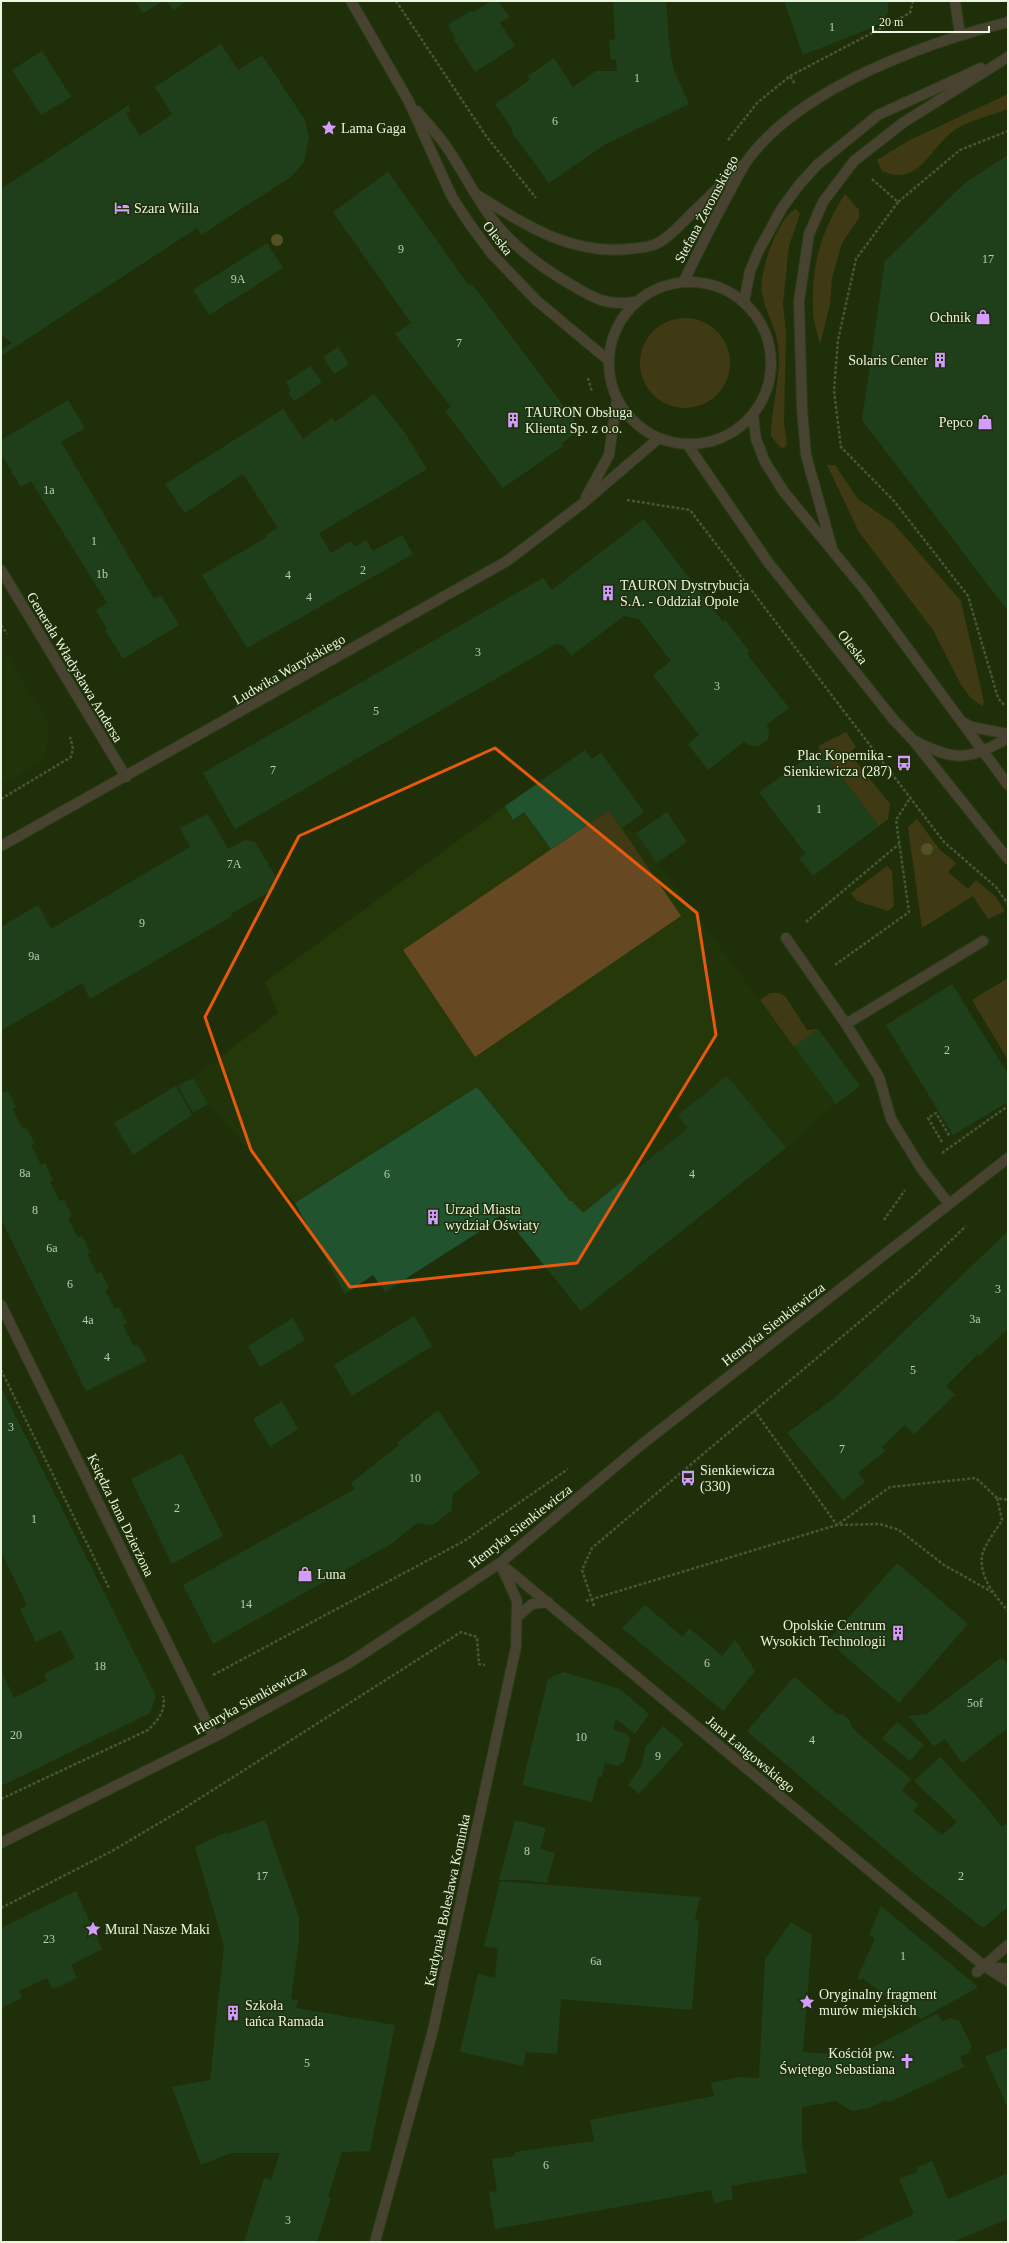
<svg xmlns="http://www.w3.org/2000/svg" width="1009" height="2243" viewBox="0 0 1009 2243" font-family="Georgia,serif">
<style>
.built{fill:#24380a}
.green{fill:#664823}
.building{fill:#21532f}
.lines{fill:none;stroke-linecap:round;stroke-linejoin:round}
.minor-casing{stroke:#3b4b28;stroke-width:12}
.path{stroke:#798769;stroke-width:2.5;stroke-dasharray:3 2;stroke-linecap:butt}
.minor{stroke:#785c60;stroke-width:10}
.tree{fill:#957c45}
.marked{fill:none;stroke:#e8590c;stroke-width:3;stroke-linejoin:round}
.labels{text-anchor:middle;stroke-width:3;stroke-linejoin:round;paint-order:stroke}
.number-label{font-size:12px;fill:#b8cdb4}
.poi-label{font-size:14px;fill:#eaf6e0;stroke:#1f2f0a;text-anchor:start}
.street-label{font-size:14px;fill:#eaf6e0;stroke:#1f2f0a}
</style>
<rect width="100%" height="100%" fill="#1f2f0a"/>
<path class="built" d="M1 645 50 725 44 761 1 785Z
M505 806 513 820 524 812 551 849 609 810 622 828 636 833 836 1104 786 1148 581 1311 523 1239 570 1201 477 1087 295 1203 208 1104 193 1078 278 1013 265 982Z"/>
<path class="green" d="M1008 94V109C992 115 971 120 956 129 930 146 920 188 882 171L877 160 908 141Z
M845 194 859 210V218L842 243 832 278 830 304 820 345C818 334 813 322 813 311 811 266 821 231 845 194Z
M796 209 800 214 789 246 783 303 786 334 784 424 787 444 784 448 780 447 771 436C771 406 782 375 778 345 776 327 765 311 762 293 758 274 778 217 796 209Z
M640 363a45 45 0 1 1 90 0a45 45 0 1 1-90 0Z
M827 465H835L858 499 893 523 961 601 984 702 982 706 970 697 960 683 933 630 859 532Z
M846 732 856 747 849 753 890 804 888 819 879 826 818 746Z
M609 810 681 916 475 1057 403 950Z
M917 819 940 850 956 863 948 872 968 889 976 880 996 897 1005 911 988 919 973 896 922 928 908 827Z
M887 866 892 871 894 906 888 911 857 901 851 893Z
M1008 978V1060L972 1000Z
M770 993H779L785 996 807 1030 818 1029 794 1047 760 1000Z"/>
<path class="building" d="M135 1H163L143 13Z
M167 1H187L173 10Z
M491 1H498L509 17 500 23 515 46 475 72 454 40 456 39 448 25 470 11 474 12Z
M613 1H666L670 53 674 70 689 104 606 144 549 183 513 134 512 129 495 104 530 80 528 76 554 58 573 87 596 71H617L616 59 611 60 609 40 615 39Z
M784 1H888V12L881 24 803 55Z
M221 44 238 70 262 55 305 120 309 138 304 162 292 176 201 235 197 228 1 356V350L12 343 1 335V189L129 105 130 111 126 114 140 136 172 114 155 87Z
M42 51 71 97 41 115 12 70Z
M1008 155V611L862 420 885 261 966 182Z
M388 172 469 286 472 284 581 429 561 444 563 446 503 488 445 411 451 407 395 334 411 323 333 212Z
M267 243 283 268 209 315 193 290Z
M338 347 349 364 334 374 323 357Z
M310 366 322 382 294 401 288 393 291 391 286 382Z
M374 394 405 433 427 469 319 533 331 553 351 541 355 547 366 540 373 551 402 535 413 554 247 648 202 575 267 537V534L278 528 243 474 185 513 165 484 283 409 303 439 332 418 335 422Z
M68 400 85 428 61 442 154 599 161 595 179 625 123 659 105 630 107 629 96 610 107 603 31 481 21 487 1 454V440Z
M644 519 723 622 725 620 749 651 747 654 789 708 766 725 769 729 768 739 759 746 749 745 745 741 708 770 688 744 699 735 653 675 671 661 639 619 624 616 571 656 564 646 556 644 235 829 203 773 543 578 552 590Z
M820 749 879 826 813 876 799 858 806 854 759 792Z
M585 750 592 759 601 753 644 812 622 828 609 810 551 849 524 812 513 820 505 806Z
M667 812 687 842 657 863 636 833Z
M208 814 228 849 245 840 255 842 277 879 274 889 231 914 232 916 90 999 82 983 1 1031V927L38 905 51 929 190 847 180 828Z
M952 984 1008 1074V1102L953 1135 886 1025Z
M818 1029 860 1086 836 1104 794 1047Z
M727 1076 786 1148 581 1311 503 1214 494 1219 496 1221 385 1292 373 1275 345 1294 295 1203 477 1087 570 1201H572L583 1213 688 1128 678 1115Z
M193 1078 208 1104 193 1113 178 1086Z
M176 1086 192 1115 133 1155 114 1123Z
M1 1088 4 1093 8 1091 16 1107 12 1109 23 1129 26 1127 35 1144 31 1145 41 1165 45 1163 53 1180 50 1182 60 1201 64 1200 72 1216 68 1218 78 1238 82 1236 90 1252 87 1254 97 1274 101 1272 109 1288 105 1290 115 1309 119 1307 127 1323 123 1325 134 1347 138 1345 147 1361 86 1391 1 1219Z
M1008 1231V1329L979 1356 978 1354 946 1386 955 1395 914 1434 905 1425 882 1447 885 1451 858 1473 865 1482 843 1500 787 1433 837 1396Z
M414 1316 432 1346 352 1396 334 1365Z
M293 1318 305 1340 260 1367 248 1346Z
M1 1387 156 1696 150 1713 1 1786V1670L14 1698 47 1681 44 1674 75 1658 61 1630 36 1642 20 1609 27 1605 1 1552Z
M282 1401 298 1429 270 1447 253 1419Z
M438 1410 480 1473 453 1494 451 1511 433 1525 417 1523 391 1544 213 1644 183 1585 355 1489 351 1483 399 1445 397 1443Z
M182 1453 223 1536 172 1564 131 1479Z
M897 1563 968 1624 899 1703 828 1641Z
M645 1605 683 1637 689 1628 722 1656 735 1640 755 1671 723 1711 622 1628Z
M1002 1657 1008 1665V1728L962 1763 945 1739 934 1747 909 1716 927 1714Z
M563 1672 620 1689 649 1714 635 1734 616 1719 613 1730 626 1733 630 1739 624 1762 617 1766 605 1763 602 1777H598L592 1802 522 1785 548 1679Z
M796 1678 837 1714 844 1715 850 1721 852 1728 911 1779 902 1790 918 1805 913 1811 942 1835 957 1822 914 1781 940 1757 981 1801 1002 1827 1008 1822V1907L983 1928 912 1872 747 1731 792 1679Z
M897 1722 924 1745 910 1761 882 1738Z
M663 1726 684 1744 639 1794 628 1785 642 1765 645 1748Z
M265 1820 299 1917V1941L291 1999 298 2000 296 2008 395 2025 370 2151 342 2152 328 2197 331 2198 317 2242H244L264 2178 271 2180 280 2153H231L201 2165 172 2087 210 2080 224 1946 195 1847 225 1833 227 1834Z
M515 1820 546 1828 540 1849 555 1853 547 1883 527 1880H499Z
M500 1881 700 1897 695 1920 699 1921 692 2010 561 1999 557 2054 526 2052 523 2066 460 2052 478 1974 495 1978 498 1948 484 1947Z
M76 1891 102 1949 71 1965 77 1978 53 1989 47 1978 19 1991 22 1998 1 2008V1928Z
M881 1906 977 1986V1988L921 2019 907 2008 904 2013 900 2009 896 2014 889 2008 893 2003 863 1978 860 1980 857 1979 875 1938 869 1935Z
M791 1922 812 1935 803 2052 861 2056 863 2053 937 2013 942 2022 950 2018 959 2021 972 2046 968 2053 960 2057 964 2067 889 2102 885 2100 869 2108 852 2111 836 2101 802 2107V2144L807 2173 731 2186 733 2199 714 2203 711 2190 495 2229 489 2192 497 2191 492 2159 515 2156V2152L594 2141 590 2120 714 2096 711 2083 739 2077 759 2078 765 1959Z
M1008 2047V2108L985 2057Z
M932 2161 948 2199 1008 2173V2219L952 2242H854L914 2214 899 2179 918 2172 916 2168Z"/>
<g class="lines">
<g class="minor-casing">
<path id="minor" d="M351 1 408 100 452 197 469 223 491 253 536 300 608 360
M955 1 960 34
M417 111C427 123 439 135 448 149 466 176 481 208 503 232 522 253 546 270 570 284 595 299 606 306 635 302
M477 195C524 224 570 255 628 249 638 248 649 248 658 243 670 237 680 225 690 215 707 199 723 183 740 166
M684 281C699 250 714 220 731 189 737 179 742 167 749 158 803 87 925 43 1008 22
M609 363a81 81 0 1 1 162 0a81 81 0 1 1-162 0Z
M744 302 750 271 759 250 782 208 799 185 817 165 878 115 981 68
M753 415 756 439 765 462 784 492 864 589 1008 785
M687 444 768 562 893 719 913 740 1008 859
M586 497 609 455 617 399
M832 548 806 455 802 409 799 301 809 234 823 202 854 161 904 122 1008 57
M1 570 126 777
M962 722 972 727 1008 734
M915 741C956 762 969 760 1008 738
M1 846 507 561 582 504 659 438
M786 938 846 1024
M949 1204 921 1168 891 1119 879 1077 846 1024 983 941
M1 1305 214 1737
M501 1564 984 1966 1008 1981
M517 1617 532 1604 548 1602
M1 1843 214 1737 349 1663 500 1563 641 1445 1008 1158
M988 1967 1008 1969
M977 1972 1008 1945
M375 2242 433 2030 516 1647 517 1601 500 1563"/>
</g>
<path class="path" d="M396 1 486 136 536 198
M790 76 910 13 913 1
M728 140 757 103 790 76 795 84
M872 179 898 202 960 150 1008 131
M898 202 856 259 838 340 834 391 841 447 894 501 968 596 998 698 1005 706
M588 378 592 392
M627 500 690 510 944 842 996 887 1008 904
M1 625 7 634
M1 799 71 757 73 749 70 737
M806 922 899 844
M835 965 909 912 896 820 910 798
M942 1142 928 1118 936 1113 950 1137
M942 1153 1008 1106
M884 1220 905 1190
M1 1370 109 1588
M754 1410 837 1525 880 1524 899 1530 944 1565 992 1592
M997 1498 1002 1520C997 1529 983 1547 982 1556 979 1577 995 1596 1008 1611
M586 1601 837 1525 890 1487 976 1478 997 1498 1008 1500
M594 1606 582 1570 592 1548 915 1275 966 1226
M213 1675 464 1541 568 1469
M1 1799 148 1730C157 1721 167 1710 163 1696
M1 1908 112 1851 183 1809 461 1632 477 1637 479 1664 485 1665"/>
<use href="#minor" class="minor"/>
</g>
<g class="tree">
<circle cx="277" cy="240" r="6"/>
<circle cx="927" cy="849" r="6"/>
</g>
<path d="M0 0H1009V2243H0ZM495 748 697 913 716 1035 577 1263 350 1287 251 1150 205 1017 299 836Z" fill="#1f2f0a" fill-opacity=".55" fill-rule="evenodd"/>
<path class="marked" d="M495 748 697 913 716 1035 577 1263 350 1287 251 1150 205 1017 299 836Z"/>
<defs>
<g id="sight-bare" transform="scale(1.2)"><path d="M0-6L1.8-2.2L6-1.7L2.9 1.2L3.7 5.4L0 3.3L-3.7 5.4L-2.9 1.2L-6-1.7L-1.8-2.2Z" fill="#d49cfc" stroke="#1f2f0a" stroke-width="2.5" paint-order="stroke"/></g>
<g id="hotel-bare" transform="scale(1.2)"><path d="M-6-4.5h1.5V1H6V5H4.5V3h-9V5H-6ZM-4 0a1.8 1.8 0 1 1 3.6 0ZM.5 0V-2.5h3Q6-2.5 6 0Z" fill="#d49cfc" stroke="#1f2f0a" stroke-width="2.5" paint-order="stroke"/></g>
<g id="shop-bare" transform="scale(1.2)"><path d="M-5-2.5h2.3a2.7 3.5 0 0 1 5.4 0H5L5.5 6h-11ZM-1.5-2.5h3a1.5 2.3 0 0 0-3 0Z" fill="#d49cfc" stroke="#1f2f0a" stroke-width="2.5" paint-order="stroke"/></g>
<g id="building-bare" transform="scale(1.2)"><path d="M-4-6H4V6H1V3H-1V6H-4ZM-2.5-4.3h1.7v1.8h-1.7ZM.8-4.3h1.7v1.8H.8ZM-2.5-1h1.7V.8h-1.7ZM.8-1h1.7V.8H.8Z" fill="#d49cfc" stroke="#1f2f0a" stroke-width="2.5" paint-order="stroke"/></g>
<g id="bus-bare" transform="scale(1.2)"><path d="M-5-6H5V4H4V6H2V4H-2V6H-4V4H-5ZM-3.5-4V0h7V-4ZM-3.5 1.2v1.5H-2V1.2ZM2 1.2v1.5H3.5V1.2Z" fill="#d49cfc" stroke="#1f2f0a" stroke-width="2.5" paint-order="stroke"/></g>
<g id="church-bare" transform="scale(1.2)"><path d="M-1.2-6h2.4v3.5h3.3v2.4h-3.3V6h-2.4V-.1h-3.3v-2.4h3.3Z" fill="#d49cfc" stroke="#1f2f0a" stroke-width="2.5" paint-order="stroke"/></g>
</defs>
<g fill-rule="evenodd">
<use href="#sight-bare" x="329" y="128"/>
<use href="#hotel-bare" x="122" y="208"/>
<use href="#shop-bare" x="983" y="317"/>
<use href="#building-bare" x="940" y="360"/>
<use href="#building-bare" x="513" y="420"/>
<use href="#shop-bare" x="985" y="422"/>
<use href="#building-bare" x="608" y="593"/>
<use href="#bus-bare" x="904" y="763"/>
<use href="#building-bare" x="433" y="1217"/>
<use href="#bus-bare" x="688" y="1478"/>
<use href="#shop-bare" x="305" y="1574"/>
<use href="#building-bare" x="898" y="1633"/>
<use href="#sight-bare" x="93" y="1929"/>
<use href="#sight-bare" x="807" y="2002"/>
<use href="#building-bare" x="233" y="2013"/>
<use href="#church-bare" x="907" y="2061"/>
</g>
<g class="labels">
<g class="number-label">
<text x="832" y="31">1</text>
<text x="637" y="82">1</text>
<text x="555" y="125">6</text>
<text x="401" y="253">9</text>
<text x="988" y="263">17</text>
<text x="238" y="283">9A</text>
<text x="459" y="347">7</text>
<text x="49" y="494">1a</text>
<text x="94" y="545">1</text>
<text x="363" y="574">2</text>
<text x="102" y="578">1b</text>
<text x="288" y="579">4</text>
<text x="309" y="601">4</text>
<text x="478" y="656">3</text>
<text x="717" y="690">3</text>
<text x="376" y="715">5</text>
<text x="273" y="774">7</text>
<text x="819" y="813">1</text>
<text x="234" y="868">7A</text>
<text x="142" y="927">9</text>
<text x="34" y="960">9a</text>
<text x="947" y="1054">2</text>
<text x="25" y="1177">8a</text>
<text x="387" y="1178">6</text>
<text x="692" y="1178">4</text>
<text x="35" y="1214">8</text>
<text x="52" y="1252">6a</text>
<text x="70" y="1288">6</text>
<text x="998" y="1293">3</text>
<text x="975" y="1323">3a</text>
<text x="88" y="1324">4a</text>
<text x="107" y="1361">4</text>
<text x="913" y="1374">5</text>
<text x="11" y="1431">3</text>
<text x="842" y="1453">7</text>
<text x="415" y="1482">10</text>
<text x="177" y="1512">2</text>
<text x="34" y="1523">1</text>
<text x="246" y="1608">14</text>
<text x="707" y="1667">6</text>
<text x="100" y="1670">18</text>
<text x="975" y="1707">5of</text>
<text x="16" y="1739">20</text>
<text x="581" y="1741">10</text>
<text x="812" y="1744">4</text>
<text x="658" y="1760">9</text>
<text x="527" y="1855">8</text>
<text x="262" y="1880">17</text>
<text x="961" y="1880">2</text>
<text x="49" y="1943">23</text>
<text x="903" y="1960">1</text>
<text x="596" y="1965">6a</text>
<text x="307" y="2067">5</text>
<text x="546" y="2169">6</text>
<text x="288" y="2224">3</text>
</g>
<g class="poi-label">
<text x="341" y="133">Lama Gaga</text>
<text x="134" y="213">Szara Willa</text>
<text x="971" y="322" text-anchor="end">Ochnik</text>
<text x="928" y="365" text-anchor="end">Solaris Center</text>
<text x="525" y="417">TAURON Obsługa<tspan x="525" dy="16">Klienta Sp. z o.o.</tspan></text>
<text x="973" y="427" text-anchor="end">Pepco</text>
<text x="620" y="590">TAURON Dystrybucja<tspan x="620" dy="16">S.A. - Oddział Opole</tspan></text>
<text x="892" y="760" text-anchor="end">Plac Kopernika -<tspan x="892" dy="16">Sienkiewicza (287)</tspan></text>
<text x="445" y="1214">Urząd Miasta<tspan x="445" dy="16">wydział Oświaty</tspan></text>
<text x="700" y="1475">Sienkiewicza<tspan x="700" dy="16">(330)</tspan></text>
<text x="317" y="1579">Luna</text>
<text x="886" y="1630" text-anchor="end">Opolskie Centrum<tspan x="886" dy="16">Wysokich Technologii</tspan></text>
<text x="105" y="1934">Mural Nasze Maki</text>
<text x="819" y="1999">Oryginalny fragment<tspan x="819" dy="16">murów miejskich</tspan></text>
<text x="245" y="2010">Szkoła<tspan x="245" dy="16">tańca Ramada</tspan></text>
<text x="895" y="2058" text-anchor="end">Kościół pw.<tspan x="895" dy="16">Świętego Sebastiana</tspan></text>
</g>
<g class="street-label">
<text transform="translate(706 209) rotate(-62)" y="5">Stefana Żeromskiego</text>
<text transform="translate(498 238) rotate(52)" y="5">Oleska</text>
<text transform="translate(853 647) rotate(52)" y="5">Oleska</text>
<text transform="translate(75 667) rotate(59)" y="5">Generała Władysława Andersa</text>
<text transform="translate(289 669) rotate(-30)" y="5">Ludwika Waryńskiego</text>
<text transform="translate(773 1324) rotate(-38)" y="5">Henryka Sienkiewicza</text>
<text transform="translate(121 1515) rotate(64)" y="5">Księdza Jana Dzierżona</text>
<text transform="translate(520 1526) rotate(-38)" y="5">Henryka Sienkiewicza</text>
<text transform="translate(250 1700) rotate(-29)" y="5">Henryka Sienkiewicza</text>
<text transform="translate(751 1754) rotate(40)" y="5">Jana Łangowskiego</text>
<text transform="translate(447 1900) rotate(-78)" y="5">Kardynała Bolesława Kominka</text>
</g>
</g>
<rect width="1009" height="2243" fill="none" stroke="#eaf6e0" stroke-width="4"/>
<path d="M873 26v6h116v-6" fill="none" stroke="#eaf6e0" stroke-width="2"/>
<text x="879" y="26" font-size="12" fill="#eaf6e0" stroke="#1f2f0a" stroke-width="3" paint-order="stroke">20 m</text>
</svg>
